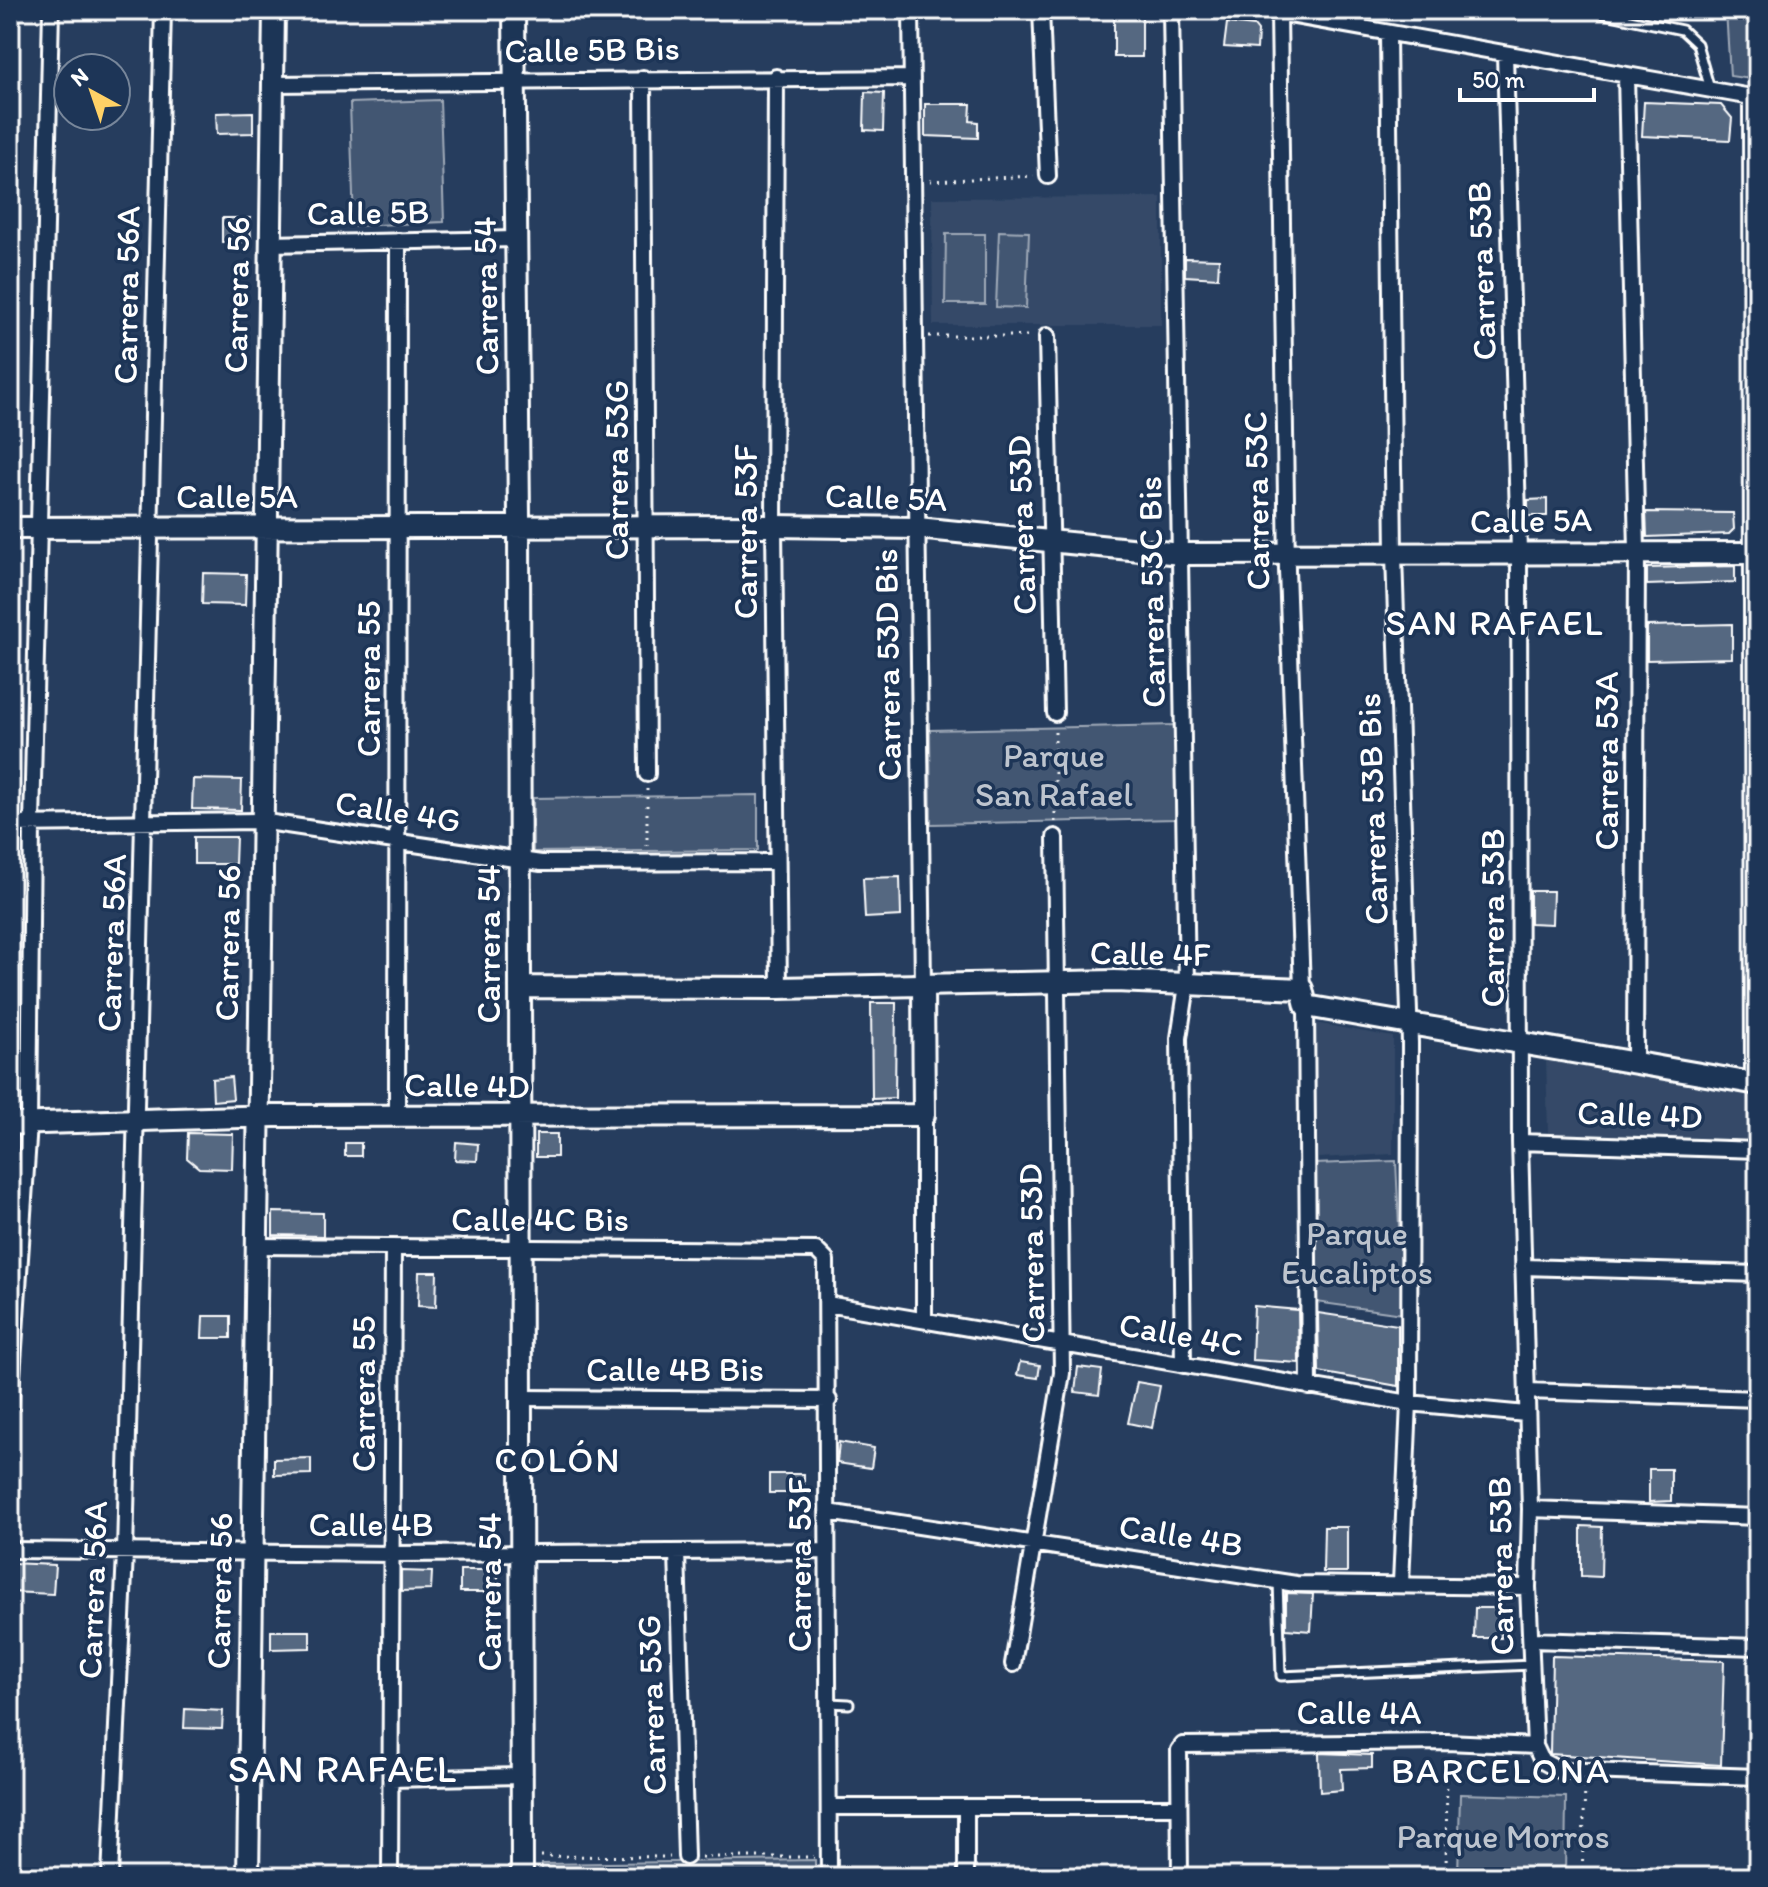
<svg xmlns="http://www.w3.org/2000/svg" width="1768" height="1887" viewBox="0 0 1768 1887" font-family="Itim,sans-serif">
<style>
.built{fill:#344a68}
.green{fill:#425672;stroke:#a0aab8;stroke-width:2}
.building{fill:#556781;stroke:#fff;stroke-width:2}
.lines{fill:none;stroke-linecap:round;stroke-linejoin:round}
.lane-casing{stroke:#fff;stroke-width:13}
.street-casing{stroke:#fff;stroke-width:20}
.secondary-casing{stroke:#fff;stroke-width:26}
.path{stroke:#fff;stroke-width:3;stroke-dasharray:2 6;stroke-linecap:butt}
.lane{stroke:#1d3557;stroke-width:7}
.street{stroke:#1d3557;stroke-width:14}
.secondary{stroke:#1d3557;stroke-width:20}
.labels{text-anchor:middle;stroke-width:7;stroke-linejoin:round;paint-order:stroke}
.street-label{font-size:34px;fill:#fff;stroke:#1d3557}
.park-label{font-size:34px;fill:#bdc4ce;stroke:#1d3557}
.neighbourhood-label{font-size:36px;letter-spacing:2px;fill:#fff;stroke:#1d3557}
.quarter-label{font-size:38px;letter-spacing:2px;fill:#fff;stroke:#1d3557}
</style>
<rect width="100%" height="100%" fill="#263d5e"/>
<filter id="ink" filterUnits="userSpaceOnUse"><feTurbulence type="fractalNoise" baseFrequency=".0125" numOctaves="2"/><feDisplacementMap in="SourceGraphic" scale="16" xChannelSelector="R" yChannelSelector="G"/><feConvolveMatrix kernelMatrix="1 2 1 2 8 2 1 2 1" color-interpolation-filters="sRGB"/></filter>
<g filter="url(#ink)">
<path class="built" d="M1161 197V325H933L932 198Z
M1315 1023 1393 1037V1154L1318 1158Z
M1546 1056 1758 1091V1145L1548 1134Z"/>
<path class="green" d="M1726 10H1758V80L1730 76Z
M440 100 444 222 354 226 350 103Z
M999 231 1029 232 1026 308 996 307Z
M946 234H985V304H945Z
M1176 725 1177 819 931 824 930 730Z
M758 795V850L533 852V798Z
M1396 1161 1403 1314 1315 1302 1314 1164Z
M1460 1794 1566 1797 1565 1877H1458Z
M815 1860V1877H542V1864Z"/>
<path class="building" d="M1142 11V57H1114V12Z
M1227 23 1254 26 1258 31 1257 49 1224 47Z
M865 92 884 93 883 131 864 130Z
M1644 102 1721 105 1732 118 1730 140 1642 136Z
M925 104H971L970 121 978 122V138L925 136Z
M253 112V133L217 134 216 113Z
M222 218H250L251 242H222Z
M1185 258 1219 259 1218 278 1185 276Z
M1547 499V516H1528V500Z
M1646 512 1733 513 1734 529 1729 534 1647 537Z
M1735 566V582L1647 585V568Z
M203 573 246 574 245 605 202 604Z
M1732 624V658L1647 660V626Z
M193 779 242 780 241 810 192 809Z
M194 837H236L235 864H194Z
M900 877 901 916 865 918 863 878Z
M1530 891H1553L1552 924 1530 923Z
M871 1003H896L895 1098 872 1099Z
M231 1077 233 1099 213 1101 212 1079Z
M188 1133 233 1134 232 1169 199 1168 187 1158Z
M536 1134H557V1157H536Z
M456 1142 478 1144 477 1161 455 1160Z
M345 1143H361V1156H345Z
M273 1212 323 1213V1236L273 1235Z
M419 1272H437L436 1307 418 1306Z
M1254 1306 1298 1310 1299 1363 1252 1360Z
M1318 1313 1398 1325V1386L1319 1372Z
M203 1316H231V1338H202Z
M1020 1362 1040 1365 1038 1378 1017 1375Z
M1078 1367 1102 1370 1099 1395 1075 1392Z
M1137 1382 1160 1386 1152 1428 1128 1423Z
M839 1442 874 1448 871 1468 837 1463Z
M311 1458V1474L274 1475V1459Z
M1649 1469H1671V1501L1649 1502Z
M769 1474H804V1493H769Z
M1581 1526 1602 1527 1601 1577 1581 1576Z
M1324 1527H1347V1572H1323Z
M10 1563 55 1565 53 1594 10 1592Z
M460 1570H498V1592H460Z
M401 1571 432 1572 431 1590 401 1591Z
M1286 1593 1313 1594 1311 1631 1286 1629Z
M1475 1608H1502L1501 1638H1474Z
M271 1631H310V1648L271 1649Z
M1552 1656 1724 1661 1721 1765 1550 1754Z
M185 1709 223 1711 222 1729 184 1728Z
M1319 1753 1372 1755V1768L1341 1769 1342 1790 1320 1792Z"/>
<g class="lines">
<g class="lane-casing">
<path id="lane" d="M1586 10 1682 30 1697 44 1710 89
M1278 1581 1281 1676 1532 1665
M829 1703 849 1704"/>
</g>
<g class="street-casing">
<path id="street" d="M911 10 923 986
M1041 10 1048 176
M1171 10 1187 985 1179 1038 1183 1365
M1261 10 1757 98
M1279 13 1287 570 1302 989
M1388 33 1394 555 1410 1043 1409 1403 1401 1583
M1505 54 1519 552 1520 1142 1530 1509 1528 1587 1535 1746 1542 1761 1559 1770 1758 1777
M1626 75 1637 551 1635 1063
M776 77 774 526 779 988
M643 78 647 774
M272 84 912 78
M1751 97 1753 1083
M269 244 516 239
M1047 336 1055 713
M10 824 260 821 541 863 777 862
M1306 1006 1309 1387
M397 1116 398 241
M1520 1142 1758 1150
M255 1246 816 1250 826 1260 829 1877
M1523 1267 1758 1274
M827 1304 1409 1403 1526 1414
M924 1320V1115
M1527 1391 1758 1399
M521 1398 829 1400
M10 1407 29 1124 32 824 51 10
M1530 1509 1758 1517
M828 1512 1296 1584 1528 1587
M10 1550 393 1554 827 1551
M677 1552 686 1857
M1531 1640 1758 1647
M1013 1664 1062 1373 1055 837
M391 1779 522 1776
M830 1807H1177
M110 1877 125 1553 163 10
M390 1877 393 1247
M966 1877V1808
M1180 1877 1179 1750 1183 1745 1447 1742 1535 1746"/>
</g>
<g class="secondary-casing">
<path id="secondary" d="M514 10 519 516 522 1877
M10 528 774 526 917 528 1181 554 1758 553
M520 987 779 988 1115 981 1302 989 1306 1006 1758 1084
M10 1124 274 1116 924 1115 923 986
M248 1877 274 10"/>
</g>
<path class="path" d="M930 181 1034 176
M929 336H1033
M647 789V846
M1055 822V729
M541 1856 670 1857
M701 1857H814
M1446 1877 1447 1757
M1582 1877 1585 1786"/>
<use href="#lane" class="lane"/>
<use href="#street" class="street"/>
<use href="#secondary" class="secondary"/>
</g>
</g>
<g class="labels">
<g class="street-label">
<text transform="translate(592 49) rotate(-1)" y="12">Calle 5B Bis</text>
<text transform="translate(368 212) rotate(-1)" y="12">Calle 5B</text>
<text transform="translate(1481 271) rotate(-92)" y="12">Carrera 53B</text>
<text transform="translate(126 295) rotate(-89)" y="12">Carrera 56A</text>
<text transform="translate(236 295) rotate(-89)" y="12">Carrera 56</text>
<text transform="translate(485 296) rotate(-91)" y="12">Carrera 54</text>
<text transform="translate(616 470) rotate(-90)" y="12">Carrera 53G</text>
<text x="237" y="508">Calle 5A</text>
<text transform="translate(886 497) rotate(2)" y="12">Calle 5A</text>
<text transform="translate(1256 501) rotate(-91)" y="12">Carrera 53C</text>
<text transform="translate(1531 520) rotate(-1)" y="12">Calle 5A</text>
<text transform="translate(1021 525) rotate(-92)" y="12">Carrera 53D</text>
<text transform="translate(745 532) rotate(-90)" y="12">Carrera 53F</text>
<text transform="translate(1151 592) rotate(-91)" y="12">Carrera 53C Bis</text>
<text transform="translate(887 665) rotate(-91)" y="12">Carrera 53D Bis</text>
<text transform="translate(368 679) rotate(-90)" y="12">Carrera 55</text>
<text transform="translate(1606 761) rotate(-90)" y="12">Carrera 53A</text>
<text transform="translate(1372 809) rotate(-92)" y="12">Carrera 53B Bis</text>
<text transform="translate(398 811) rotate(9)" y="12">Calle 4G</text>
<text transform="translate(1492 918) rotate(-90)" y="12">Carrera 53B</text>
<text transform="translate(111 943) rotate(-88)" y="12">Carrera 56A</text>
<text transform="translate(227 943) rotate(-89)" y="12">Carrera 56</text>
<text transform="translate(488 944) rotate(-90)" y="12">Carrera 54</text>
<text transform="translate(1150 953) rotate(1)" y="12">Calle 4F</text>
<text transform="translate(467 1085) rotate(1)" y="12">Calle 4D</text>
<text transform="translate(1640 1114) rotate(2)" y="12">Calle 4D</text>
<text x="540" y="1231">Calle 4C Bis</text>
<text transform="translate(1031 1253) rotate(-91)" y="12">Carrera 53D</text>
<text transform="translate(1181 1334) rotate(10)" y="12">Calle 4C</text>
<text x="675" y="1381">Calle 4B Bis</text>
<text transform="translate(363 1394) rotate(-90)" y="12">Carrera 55</text>
<text x="371" y="1536">Calle 4B</text>
<text transform="translate(1181 1535) rotate(9)" y="12">Calle 4B</text>
<text transform="translate(799 1565) rotate(-90)" y="12">Carrera 53F</text>
<text transform="translate(1500 1566) rotate(-91)" y="12">Carrera 53B</text>
<text transform="translate(92 1590) rotate(-88)" y="12">Carrera 56A</text>
<text transform="translate(219 1591) rotate(-89)" y="12">Carrera 56</text>
<text transform="translate(489 1592) rotate(-90)" y="12">Carrera 54</text>
<text transform="translate(651 1705) rotate(-92)" y="12">Carrera 53G</text>
<text x="1359" y="1724">Calle 4A</text>
</g>
<g class="park-label">
<text x="1054" y="767">Parque<tspan x="1054" dy="39">San Rafael</tspan></text>
<text x="1357" y="1245">Parque<tspan x="1357" dy="39">Eucaliptos</tspan></text>
<text x="1503" y="1848">Parque Morros</text>
</g>
<g class="neighbourhood-label">
<text x="1495" y="635">SAN RAFAEL</text>
<text x="558" y="1472">COLÓN</text>
<text x="1501" y="1783">BARCELONA</text>
</g>
<g class="quarter-label">
<text x="343" y="1782">SAN RAFAEL</text>
</g>
</g>
<rect width="1768" height="1887" fill="none" stroke="#1d3557" stroke-width="40"/>
<rect x="20" y="20" width="1728" height="1847" fill="none" stroke="#fff" stroke-width="3" filter="url(#ink)"/>
<g transform="translate(92 92) rotate(320)"><circle r="38" fill="#1d3557" stroke="#77869a" stroke-width="2"/>
<path d="M0-6L14 30L0 20L-14 30Z" fill="#ffd166"/>
<text y="-12" font-size="22" font-weight="bold" text-anchor="middle" fill="#ffffff">N</text>
</g>
<path d="M1460 88v12h134v-12" fill="none" stroke="#ffffff" stroke-width="4"/>
<text x="1472" y="88" font-size="24" fill="#ffffff" stroke="#1d3557" stroke-width="6" paint-order="stroke">50 m</text>
</svg>
